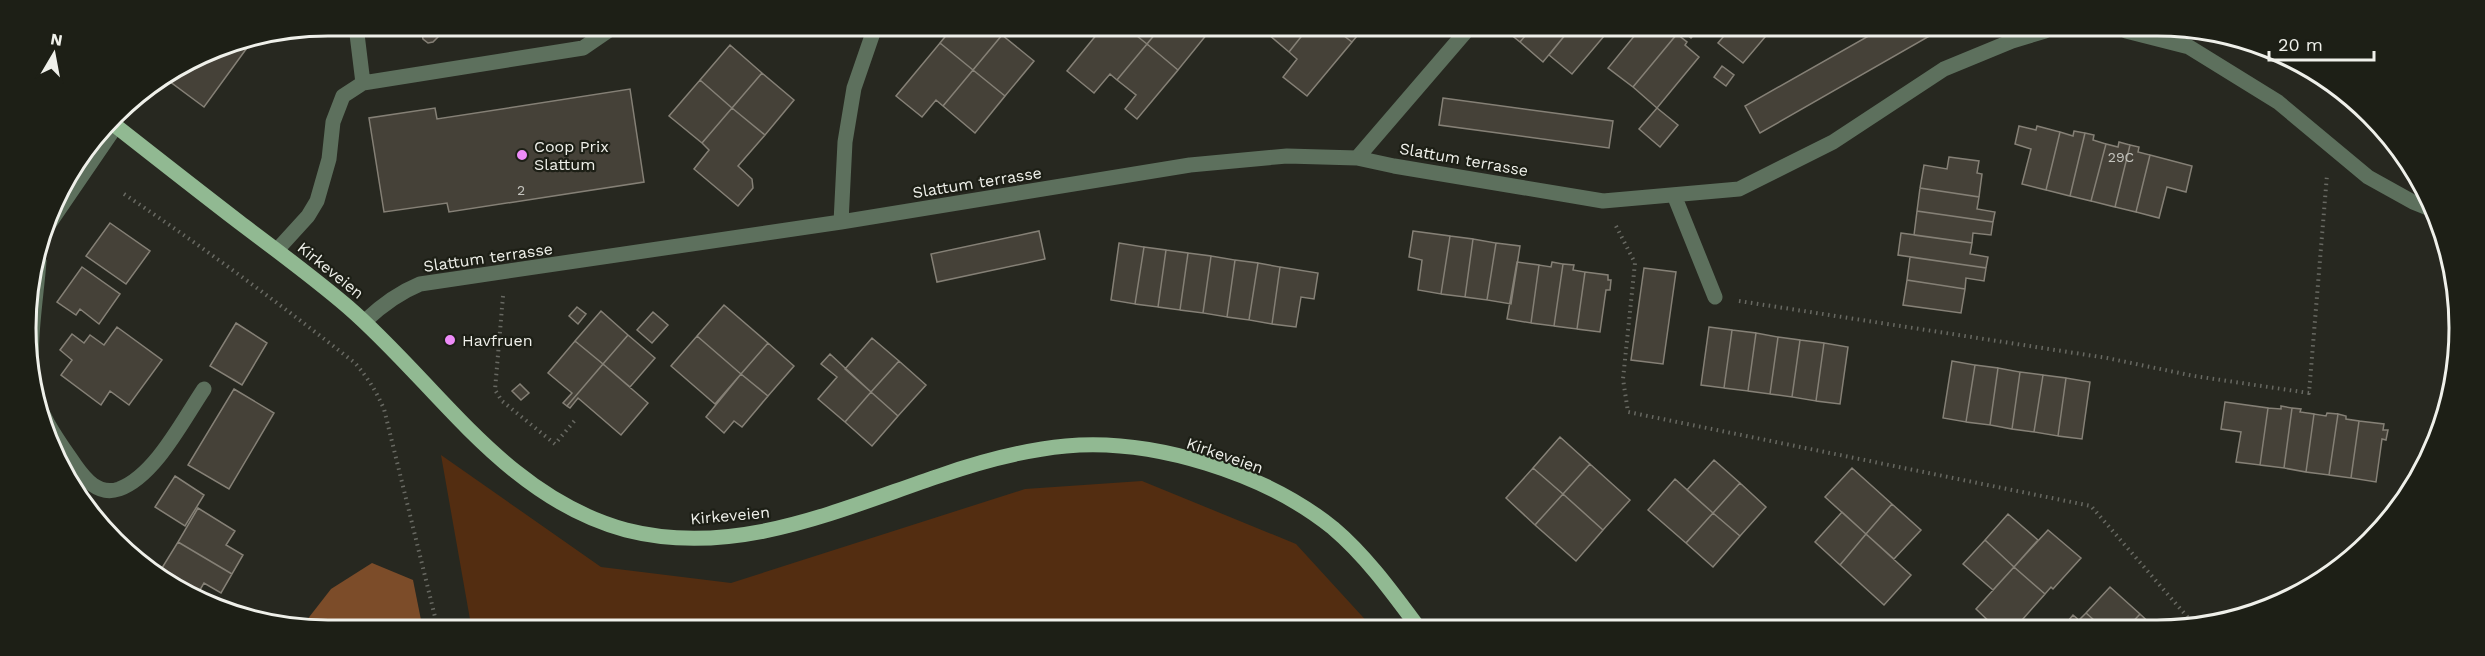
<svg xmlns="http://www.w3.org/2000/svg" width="2485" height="656" viewBox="0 0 2485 656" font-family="'Work Sans',sans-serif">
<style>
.green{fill:#532d11}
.forest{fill:#7c4c29}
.building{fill:#454138;stroke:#858076;stroke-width:1.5}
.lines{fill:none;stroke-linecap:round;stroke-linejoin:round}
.path{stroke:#686962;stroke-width:4;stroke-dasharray:1.5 4.5;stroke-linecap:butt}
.minor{stroke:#5d705d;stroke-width:15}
.major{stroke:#91b992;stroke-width:15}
.poi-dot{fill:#ee8cf8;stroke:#1d1f16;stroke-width:2}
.labels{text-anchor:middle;stroke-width:4.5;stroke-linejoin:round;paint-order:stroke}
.number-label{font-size:14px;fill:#c4c4be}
.poi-label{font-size:16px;fill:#eff0ea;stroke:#1d1f16;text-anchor:start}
.street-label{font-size:16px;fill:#eff0ea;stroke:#1d1f16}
.rim{fill:none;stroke:#eff0ea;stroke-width:3}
</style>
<rect width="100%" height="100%" fill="#272820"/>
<path class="green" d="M441 455 601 567 731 583 1025 489 1142 481 1296 544 1372 627 471 625Z"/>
<path class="forest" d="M372 563 413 580 422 625H303L331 589Z"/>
<path class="building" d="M406 26H451L436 28 438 37 433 42 428 43 423 39 422 33 411 35Z
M953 27 993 28 1002 35 973 70 940 43Z
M1102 28H1127L1147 44 1117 80 1110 74 1094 93 1067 71Z
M1127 28H1160L1147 44Z
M1160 28H1212L1178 70 1147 44Z
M1261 28H1308L1289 52Z
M1308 28 1335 29 1352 42 1307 96 1283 77 1297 59 1289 52Z
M1335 29H1363L1352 42Z
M1504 29H1531L1520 42Z
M1531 29H1570L1543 62 1520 42Z
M1570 29H1610L1572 74 1549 55Z
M1640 29 1672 30 1677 34 1633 87 1608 68Z
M1681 30H1698L1691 38Z
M1729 30H1771L1743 63 1718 43Z
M1879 30H1940L1760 133 1745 106Z
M1677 34 1687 42 1685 45 1699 57 1657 108 1633 87Z
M1002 35 1034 61 1005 96 973 70Z
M252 41 204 107 165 78 213 48Z
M940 43 973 70 943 106 936 100 922 117 896 96Z
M1147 44 1178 70 1137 119 1125 109 1136 95 1117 80Z
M730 45 762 73 732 108 700 80Z
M1722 66 1734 75 1726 86 1714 77Z
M973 70 1005 96 975 133 943 106Z
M762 73 794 100 765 135 732 108Z
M700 80 732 108 702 143 669 116Z
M630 89 644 182 449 212 447 203 384 212 369 118 435 108 437 119Z
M1443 98 1613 121 1609 148 1439 125Z
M732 108 765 135 738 166 752 179 753 188 738 206 694 169 709 150 702 143Z
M1657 108 1678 125 1660 147 1639 129Z
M2019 126 2036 130 2037 126 2060 132 2046 190 2022 184 2031 149 2015 144Z
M2074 131 2085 133 2070 196 2046 190 2060 132 2073 136Z
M2085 133 2094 135 2093 140 2106 144 2091 201 2070 196Z
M2119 142 2130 145 2115 207 2091 201 2106 144 2118 147Z
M2130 145 2139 147 2138 152 2150 155 2136 212 2115 207Z
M2150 155 2192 166 2186 192 2167 187 2159 218 2136 212Z
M1949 157 1979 161 1977 173 1982 174 1979 197 1920 188 1924 165 1947 169Z
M1920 188 1979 197 1977 209 1995 212 1993 222 1917 211Z
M1917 211 1993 222 1991 235 1973 233 1972 243 1914 235Z
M110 223 150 251 126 284 86 256Z
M1039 231 1045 259 937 282 931 254Z
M1413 231 1450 236 1441 294 1418 290 1422 260 1409 257Z
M1901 233 1972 243 1970 254 1988 257 1986 268 1898 255Z
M1450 236 1473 239 1465 297 1441 294Z
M1473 239 1496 243 1487 300 1465 297Z
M1119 243 1144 247 1135 304 1111 300Z
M1496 243 1520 246 1511 304 1487 300Z
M1144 247 1166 250 1158 307 1135 304Z
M1166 250 1188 253 1180 310 1158 307Z
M1188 253 1211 256 1203 313 1180 310Z
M1211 256 1235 260 1227 317 1203 313Z
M1910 257 1986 268 1984 281 1966 278 1965 289 1907 280Z
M1235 260 1258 263 1249 320 1227 317Z
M1517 262 1539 265 1531 323 1507 319Z
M1552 262 1563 264 1554 326 1531 323 1539 265 1551 267Z
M1258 263 1280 267 1272 324 1249 320Z
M1563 264 1574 265 1573 270 1585 272 1577 329 1554 326Z
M82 267 120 294 99 324 80 309 76 315 57 302Z
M1280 267 1318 273 1314 299 1301 297 1296 327 1272 324Z
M1644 268 1676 272 1663 364 1631 360Z
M1585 272 1608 275V280H1611L1610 290H1606L1600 332 1577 329Z
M1907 280 1965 289 1961 313 1903 305Z
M724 305 768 343 741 374 697 336Z
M577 307 586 314 578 324 569 316Z
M601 311 628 335 603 364 575 341Z
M653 312 668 325 652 343 637 330Z
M236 323 267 343 242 385 210 366Z
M117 327 162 360 129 405 110 391 101 405 61 375 72 360 60 350 72 334 84 343 90 335 104 345Z
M1709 327 1732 330 1724 388 1701 385Z
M1732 330 1756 333 1748 391 1724 388Z
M1756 333 1778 337 1770 394 1748 391Z
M628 335 655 358 630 387 603 364Z
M697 336 741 374 715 404 671 366Z
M1778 337 1800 340 1792 397 1770 394Z
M872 338 899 361 871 392 845 369Z
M1800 340 1824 343 1816 401 1792 397Z
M575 341 603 364 567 406 563 403 572 393 548 373Z
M768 343 794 366 768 396 741 374Z
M1824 343 1848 347 1840 404 1816 401Z
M830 354 871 392 845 422 818 399 837 377 821 364Z
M899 361 926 385 898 416 871 392Z
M1952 361 1975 365 1966 422 1943 418Z
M603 364 648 403 621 435 578 398 570 408 567 406Z
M1975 365 1998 368 1990 425 1966 422Z
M1998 368 2020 372 2012 429 1990 425Z
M2020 372 2043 375 2034 432 2012 429Z
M741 374 768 396 742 427 734 421 724 433 706 417Z
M2043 375 2066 378 2058 436 2034 432Z
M2066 378 2090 382 2082 439 2058 436Z
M520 384 529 393 521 400 512 391Z
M234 389 274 413 229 489 188 465Z
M871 392 898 416 872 446 845 422Z
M2225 402 2268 408 2260 465 2236 462 2241 432 2221 429Z
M2281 406 2292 408 2284 468 2260 465 2268 408 2281 409Z
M2292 408 2301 409 2300 412 2314 414 2306 472 2284 468Z
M2327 413 2338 414 2329 475 2306 472 2314 414 2326 416Z
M2338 414 2346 416V419L2359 421 2351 478 2329 475Z
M2359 421 2384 424 2383 430H2388L2386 440 2382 439 2376 482 2351 478Z
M1560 437 1590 464 1563 494 1533 468Z
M1714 460 1740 483 1713 513 1687 490Z
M1590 464 1630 500 1603 530 1563 494Z
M1533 468 1563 494 1535 525 1506 498Z
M1852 468 1892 504 1866 534 1825 497Z
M175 476 204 495 185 526 155 507Z
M1675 479 1713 513 1686 543 1648 510Z
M1740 483 1766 507 1740 536 1713 513Z
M1563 494 1603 530 1576 561 1535 525Z
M1892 504 1921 530 1894 559 1866 534Z
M198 508 235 531 226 545 243 555 232 574 178 542Z
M1842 512 1866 534 1840 565 1815 542Z
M1713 513 1740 536 1713 567 1686 543Z
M2008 514 2038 540 2014 567 1985 540Z
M2048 530 2081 558 2053 589 2051 587 2045 594 2014 567Z
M1866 534 1911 575 1884 605 1840 565Z
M1985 540 2014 567 1993 590 1963 564Z
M178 542 232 574 221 593 204 583 197 595 157 576Z
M2014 567 2045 594 2015 628H1996L1976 609Z
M2110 587 2140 614 2127 628H2103L2086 613Z
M2086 613 2103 628H2062L2073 615 2079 620Z
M2140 614 2155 628H2127Z"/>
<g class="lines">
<path class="path" d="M124 194C203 247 280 304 355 363 368 378 376 391 384 409L437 625
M1616 226 1635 263 1623 379 1628 412 2091 506 2197 628
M503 296 495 390 502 401 555 444 576 419
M1739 301 2107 358 2194 376 2309 393 2327 175"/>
<path class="minor" d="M356 26 363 83
M2126 31 2189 47 2278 102 2368 177 2413 202 2428 208
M1357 158 1468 29
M1674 195 1715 297
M841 222 845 142 854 88 875 27
M49 224 116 126
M277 250 308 216 317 201 329 159 333 122 343 96 363 83 583 48 615 26
M39 261C36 302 27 348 34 389 39 415 60 443 75 465 85 479 98 496 119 489 155 476 183 420 204 389
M365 321C382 305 398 293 420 284L841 222 1190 165 1287 156 1357 158 1394 166 1603 201 1739 189 1833 142 1944 69 2012 41 2045 31"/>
<path class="major" d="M112 123C154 156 196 189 239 222 276 250 313 277 348 307 438 385 504 497 626 530 735 558 838 510 939 476 979 462 1024 450 1066 446 1153 438 1265 473 1333 528 1366 556 1392 592 1418 627"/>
</g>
<g class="poi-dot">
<circle cx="522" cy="155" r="6"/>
<circle cx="450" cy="340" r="6"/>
</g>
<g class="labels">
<g class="number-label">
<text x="2121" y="162">29C</text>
<text x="521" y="195">2</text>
</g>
<g class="poi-label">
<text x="534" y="152">Coop Prix<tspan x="534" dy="18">Slattum</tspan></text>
<text x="462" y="346">Havfruen</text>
</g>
<g class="street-label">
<text transform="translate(1464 159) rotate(10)" y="6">Slattum terrasse</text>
<text transform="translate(977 182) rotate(-9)" y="6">Slattum terrasse</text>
<text transform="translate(488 257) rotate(-8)" y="6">Slattum terrasse</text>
<text transform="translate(331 270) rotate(39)" y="6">Kirkeveien</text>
<text transform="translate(1225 455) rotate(19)" y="6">Kirkeveien</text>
<text transform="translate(730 515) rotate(-5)" y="6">Kirkeveien</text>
</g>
</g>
<path d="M0 0H2485V656H0ZM328 36H2157A292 292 0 0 1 2449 328V328A292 292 0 0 1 2157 620H328A292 292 0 0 1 36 328V328A292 292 0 0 1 328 36Z" fill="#1d1f16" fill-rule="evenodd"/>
<path class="rim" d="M328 36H2157A292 292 0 0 1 2449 328V328A292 292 0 0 1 2157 620H328A292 292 0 0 1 36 328V328A292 292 0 0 1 328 36Z"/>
<g transform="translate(54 54) rotate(10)" stroke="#1d1f16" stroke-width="4.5" paint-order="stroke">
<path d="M0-4.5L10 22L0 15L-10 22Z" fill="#eff0ea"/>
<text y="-9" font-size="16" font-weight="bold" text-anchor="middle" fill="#eff0ea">N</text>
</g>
<path d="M2269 51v9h105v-9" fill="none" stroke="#eff0ea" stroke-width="3"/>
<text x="2278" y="51" font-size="18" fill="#eff0ea" stroke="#1d1f16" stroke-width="4.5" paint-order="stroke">20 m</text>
</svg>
